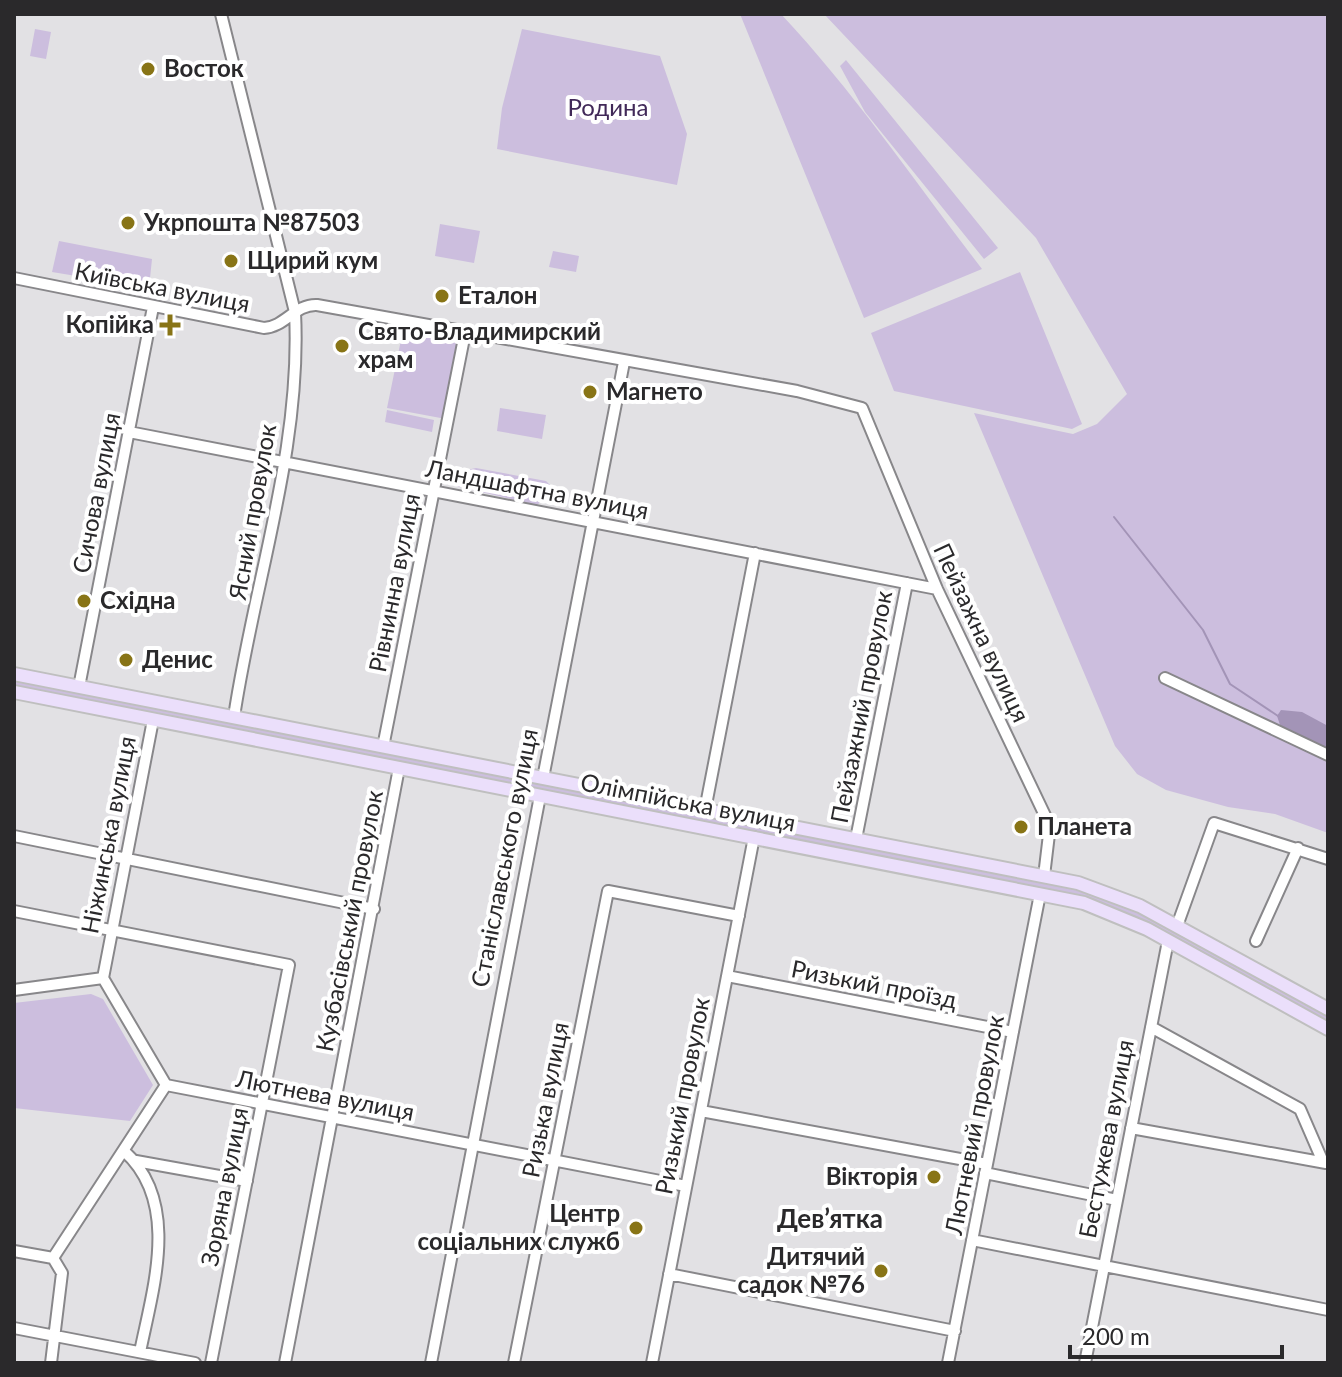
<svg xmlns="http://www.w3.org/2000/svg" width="1342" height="1377" viewBox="0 0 1342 1377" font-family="Lato,sans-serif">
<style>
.green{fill:#ccbede}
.water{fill:#a394b7}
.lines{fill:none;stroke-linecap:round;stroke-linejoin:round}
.stream{stroke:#a394b7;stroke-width:2}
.minor-casing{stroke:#88878a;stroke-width:14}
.major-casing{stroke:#bfbfbf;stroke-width:16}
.minor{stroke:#fff;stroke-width:10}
.major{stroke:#ebdffb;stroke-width:12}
.poi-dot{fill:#887416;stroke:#fff;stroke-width:3}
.labels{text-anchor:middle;stroke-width:8;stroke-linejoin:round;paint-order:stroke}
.poi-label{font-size:24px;font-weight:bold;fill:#2a292b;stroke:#fff;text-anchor:start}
.park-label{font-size:24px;fill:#412958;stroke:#fff}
.street-label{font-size:24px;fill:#2a292b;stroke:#fff}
.neighbourhood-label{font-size:26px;font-weight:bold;fill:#2a292b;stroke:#fff}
</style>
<rect width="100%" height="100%" fill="#e2e1e4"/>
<path class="green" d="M740 14H781C855 93 916 183 982 269L864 318Z
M824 14H1328V833L1275 814 1228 807 1166 790 1137 774 1115 746 974 413 1073 434 1097 424 1127 394 1036 238Z
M35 29 51 32 46 59 30 56Z
M522 29 660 56 687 134 677 185 497 149 502 108Z
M846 60 998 248 984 259 865 112 840 66Z
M440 224 480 231 474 263 435 256Z
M59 241 152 259 149 288 52 272Z
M553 251 579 256 576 272 549 267Z
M1020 272 1082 424 1072 429 894 391 871 333Z
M403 330 461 342 446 419 387 408Z
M500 408 546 415 542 439 497 431Z
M387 410 434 420 432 432 385 422Z
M476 468 546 481 552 487 542 493 543 500 537 505 443 483 448 474Z
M14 673 1096 888 1328 1009V1029L1108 910 14 692Z
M91 994 103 999 153 1085 130 1121 14 1108V1003Z"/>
<path class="water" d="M1281 710 1302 712 1328 726V750L1282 731 1277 716Z"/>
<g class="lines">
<path class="stream" d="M1114 517 1203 630 1230 684 1278 716"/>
<g class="minor-casing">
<path id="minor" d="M221 14 295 312C302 449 254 582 234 717
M14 278 264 328C285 327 295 304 317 305L797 391 862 408 937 589 1050 826 1044 876
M129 432 937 589
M1165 678 1328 755
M79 687 153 307
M383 747 465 333
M543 778 624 362
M705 810 755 553
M14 836 374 909
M856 839 907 583
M14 911 289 965 211 1363
M1177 926 1214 823 1328 859
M1256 941 1298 848
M727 976 1013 1032
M103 978 166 1085 686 1186
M103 978 153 720
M14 990 103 978
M1151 1027 1300 1109 1323 1162
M701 1111 987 1164
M1131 1128 1326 1163
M124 1151C181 1202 153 1288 140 1352
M136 1161 247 1181
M985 1173 1117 1200
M972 1240 1328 1310
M14 1251 53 1258
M53 1258 166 1085
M669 1274 955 1331
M14 1328 195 1363
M51 1363 62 1273 53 1258
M285 1363 399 768
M431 1363 540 796
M514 1363 608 891 739 916
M652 1363 754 837
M948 1363 1040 894
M1085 1363 1168 941"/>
</g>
<g class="major-casing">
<path id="major" d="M14 674 1078 883 1140 906 1328 1009
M14 692 1084 903 1147 929 1328 1029"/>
</g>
<use href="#minor" class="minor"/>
<use href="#major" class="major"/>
</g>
<g class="poi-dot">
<circle cx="148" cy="69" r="8"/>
<circle cx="128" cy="223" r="8"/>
<circle cx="231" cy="261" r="8"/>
<circle cx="442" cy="296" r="8"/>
<path d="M166 313h8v8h8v8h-8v8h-8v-8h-8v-8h8z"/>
<circle cx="342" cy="346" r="8"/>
<circle cx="590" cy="392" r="8"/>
<circle cx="84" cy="601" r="8"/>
<circle cx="126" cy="660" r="8"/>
<circle cx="1021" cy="827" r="8"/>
<circle cx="934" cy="1177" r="8"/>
<circle cx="636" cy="1228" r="8"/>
<circle cx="881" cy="1271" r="8"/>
</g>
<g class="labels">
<g class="poi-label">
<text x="164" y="77">Восток</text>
<text x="144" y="231">Укрпошта №87503</text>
<text x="247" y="269">Щирий кум</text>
<text x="458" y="304">Еталон</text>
<text x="154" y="333" text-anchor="end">Копійка</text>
<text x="358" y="340">Свято-Владимирский<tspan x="358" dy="28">храм</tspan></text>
<text x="606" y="400">Магнето</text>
<text x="100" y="609">Східна</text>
<text x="142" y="668">Денис</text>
<text x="1037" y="835">Планета</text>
<text x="918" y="1185" text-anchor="end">Вікторія</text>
<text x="620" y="1222" text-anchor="end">Центр<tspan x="620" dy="28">соціальних служб</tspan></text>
<text x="865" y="1265" text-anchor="end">Дитячий<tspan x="865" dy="28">садок №76</tspan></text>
</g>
<g class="park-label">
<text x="608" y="116">Родина</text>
</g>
<g class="street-label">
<text transform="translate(162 288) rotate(11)" y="8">Київська вулиця</text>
<text transform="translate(537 490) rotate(11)" y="8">Ландшафтна вулиця</text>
<text transform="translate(97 493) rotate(-79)" y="8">Сичова вулиця</text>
<text transform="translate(253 512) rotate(-80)" y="8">Ясний провулок</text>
<text transform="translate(395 583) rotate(-79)" y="8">Рівнинна вулиця</text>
<text transform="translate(981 633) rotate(65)" y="8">Пейзажна вулиця</text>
<text transform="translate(862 707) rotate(-79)" y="8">Пейзажний провулок</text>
<text transform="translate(688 803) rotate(11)" y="8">Олімпійська вулиця</text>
<text transform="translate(109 835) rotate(-79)" y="8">Ніжинська вулиця</text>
<text transform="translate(505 858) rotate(-79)" y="8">Станіславського вулиця</text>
<text transform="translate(350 921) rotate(-79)" y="8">Кузбасівський провулок</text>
<text transform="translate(874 985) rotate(11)" y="8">Ризький проїзд</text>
<text transform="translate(325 1096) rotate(11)" y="8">Лютнева вулиця</text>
<text transform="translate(683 1096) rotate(-79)" y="8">Ризький провулок</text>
<text transform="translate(546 1100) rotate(-79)" y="8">Ризька вулиця</text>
<text transform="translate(975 1125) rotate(-79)" y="8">Лютневий провулок</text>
<text transform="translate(1107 1139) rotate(-79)" y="8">Бестужева вулиця</text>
<text transform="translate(225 1187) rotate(-79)" y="8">Зоряна вулиця</text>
</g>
<g class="neighbourhood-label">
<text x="830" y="1228">Дев’ятка</text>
</g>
</g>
<rect width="1342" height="1377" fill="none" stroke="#2a292b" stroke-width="32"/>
<path d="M1070 1345v12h212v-12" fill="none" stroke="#2a292b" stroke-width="4"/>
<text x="1082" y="1345" font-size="24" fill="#2a292b" stroke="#ffffff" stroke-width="6" paint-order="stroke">200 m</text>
</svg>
